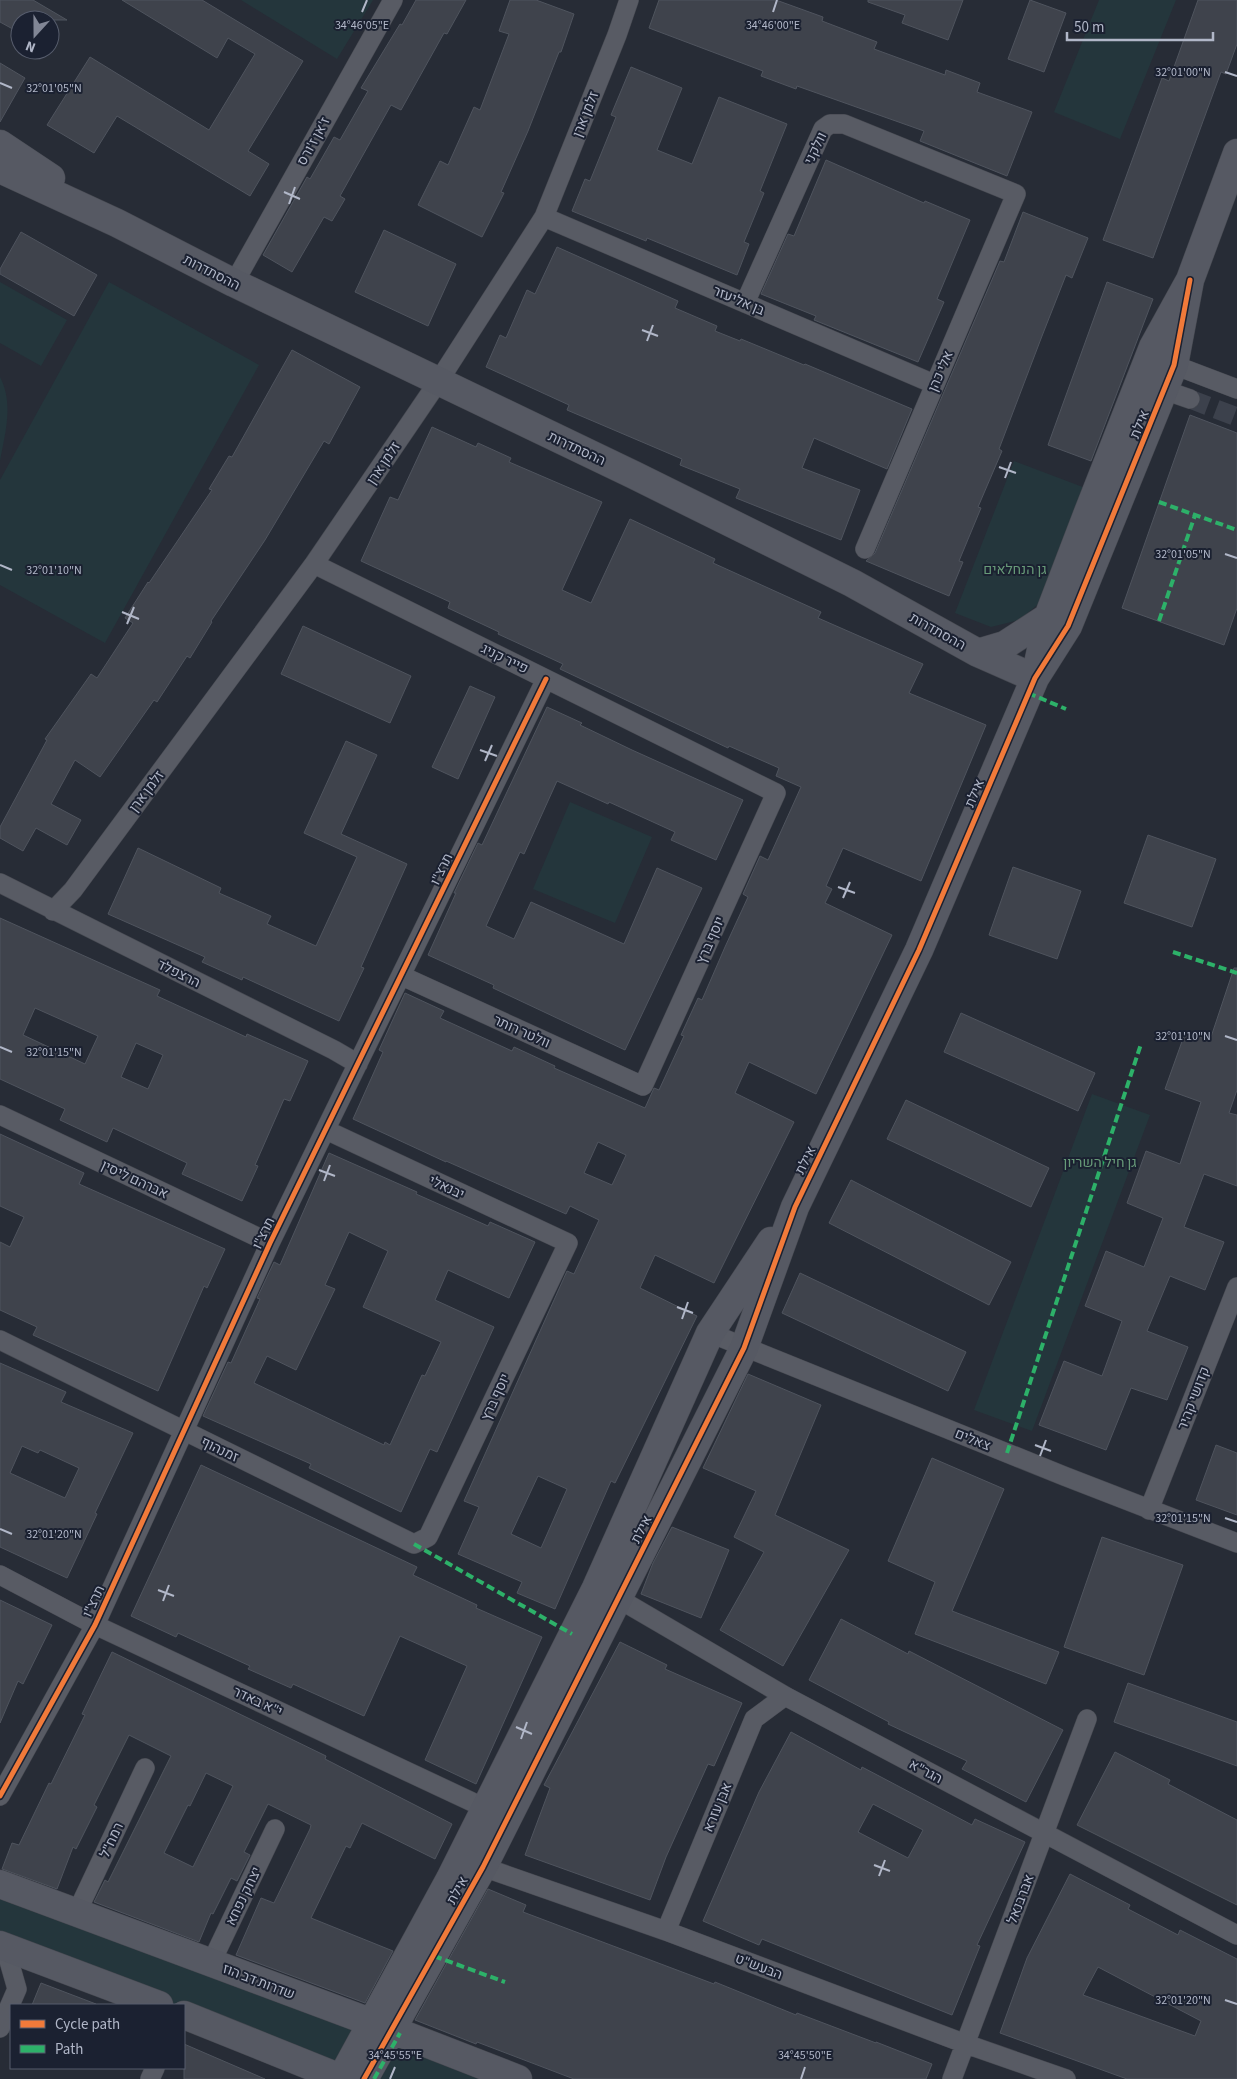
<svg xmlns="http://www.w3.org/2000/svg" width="1237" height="2079" viewBox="0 0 1237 2079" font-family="'Source Sans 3',Heebo,sans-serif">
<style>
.green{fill:#24363c}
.building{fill:#3f434c;stroke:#4f545e;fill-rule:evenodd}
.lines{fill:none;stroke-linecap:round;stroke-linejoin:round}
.street-tunnel{stroke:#3c414c;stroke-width:19;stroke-dasharray:19 9;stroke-linecap:butt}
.street-casing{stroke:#44474f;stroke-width:20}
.secondary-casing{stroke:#44474f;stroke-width:29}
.street{stroke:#585b64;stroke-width:19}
.secondary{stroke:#565963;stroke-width:28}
.quiet{stroke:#2db169;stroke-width:4;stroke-dasharray:8 4;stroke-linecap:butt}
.cycleway-casing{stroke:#1b2131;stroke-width:8}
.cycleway{stroke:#f17a3a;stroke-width:5}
.ticks{fill:none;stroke:#b1b7c8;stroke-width:2}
.labels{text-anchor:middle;stroke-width:4;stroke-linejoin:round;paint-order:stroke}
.street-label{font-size:14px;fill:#b1b7c8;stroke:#1b2131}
.park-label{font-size:14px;fill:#679a78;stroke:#1b2131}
.ticks-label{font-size:12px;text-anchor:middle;fill:#b1b7c8;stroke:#1b2131;stroke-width:4;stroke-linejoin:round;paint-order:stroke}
</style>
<rect width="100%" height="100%" fill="#272c36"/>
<path class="green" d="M241 0H373L337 59Z
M1099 0H1176L1120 139 1054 112Z
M0 282 67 320 41 366 0 343Z
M109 282 259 365 105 643 0 585V480Z
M0 377C14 404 5 433 0 461Z
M1014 461 1088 489 1047 597 1019 620 991 627 955 613Z
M570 802 652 837 615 923 533 889Z
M1092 1094 1150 1115 1032 1431 974 1410Z
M0 1884 371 2022 341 2078 184 2005H159L0 1945Z
M393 2030 518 2079H364Z"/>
<path class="building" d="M0 0H33L67 20H20V33L0 22Z
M122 0H202L303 61 248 151 269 164 250 196 117 116 94 153 47 125 90 57 209 130 255 54 228 38 217 58Z
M416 0H466L447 34 444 33 401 110 391 105 340 196 345 199 332 221 324 217 292 272 263 255 307 177 310 179 334 137 340 140 368 91 361 88 400 24 402 25Z
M510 0H536L574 14 561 52H559L528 131 501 192 504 193 482 237 418 205 440 161 448 165 474 107 480 110 509 34 499 31Z
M659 0H776L823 17 822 21 877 42 874 49 945 75 946 70 980 83 977 92 1032 112 1007 176 920 141 924 131 797 86 796 89 761 76 763 71 649 28Z
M868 0H963L948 40 902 23 905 15 868 2Z
M1030 0 1066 13 1044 72 1008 59Z
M1198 0H1237V44L1226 74 1221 72 1153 258 1103 240 1162 78 1169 81Z
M0 63 25 78 0 122Z
M631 67 682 88 657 150 692 164 719 97 787 124 760 191 764 193 744 242 749 244 737 275 647 238 646 241 572 211 585 179 590 181 616 117 611 115Z
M826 160 924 203 925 201 970 220 937 299 944 302 918 362 814 320 816 316 761 294 788 234 794 236Z
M1023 212 1088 238 1072 278 1066 275 1042 336 999 449 1002 451 978 507 981 508 959 561 963 562 949 596 866 561 875 553 1000 261 1004 262Z
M384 230 456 264 428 326 355 292Z
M21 232 97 275 74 316 0 274V269Z
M557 247 678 301 675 308 717 326 715 331 740 341 741 339 804 365 805 364 912 409 887 469 814 438 802 468 860 490 841 540 736 498 740 489 680 465 682 459 567 410 569 405 486 367 500 335 506 338 527 290 535 294Z
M1107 282 1153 299 1091 461 1048 445Z
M292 350 360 387 329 444 324 441 265 540 211 621 212 622 190 658 187 656 157 702 154 700 100 777 75 760 51 804 81 820 67 845 36 828 23 851 0 838V827L47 740 45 739 91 674 97 678 133 623 125 618 148 582 149 583 212 490 209 489 229 456 232 457Z
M1190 415 1237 433V608L1224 645 1122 608Z
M432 427 476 447 478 443 511 458 509 462 602 502 562 590 591 603 630 519 715 559 713 563 821 612 818 618 923 664 909 693 986 725 921 881 843 848 826 886 832 889 825 903 892 935 816 1094 749 1062 735 1093 794 1122 714 1283 655 1255 640 1288 697 1316 615 1483 611 1481 555 1609 517 1593 522 1582 458 1554 479 1507 464 1501 567 1271 574 1274 599 1220 570 1206 566 1214 446 1161V1162L353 1119 383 1052 379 1050 405 993 444 1011 440 1018 512 1051 514 1047 555 1066 554 1068 645 1108 654 1088 659 1090 684 1036 681 1035 698 998 702 1000 725 947 748 897 743 894 760 856 768 860 801 787 776 776 779 768 729 746 728 748 560 669 563 664 498 634 499 632 448 608 450 602 361 561 390 497 398 500ZM598 1142 626 1155 612 1185 584 1173ZM538 1476 567 1489 541 1548 511 1534Z
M303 626 411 676 390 723 281 674Z
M470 686 495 697 458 779 432 767Z
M547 707 582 723 580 725 632 750 743 800 716 860 671 840 675 832 609 802 608 804 557 781 524 854 520 852 486 926 514 939 531 902 624 944 657 868 702 888 625 1050 493 988 494 985 428 955 456 893H454L478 843 482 845Z
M346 741 377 755 341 834 407 864 361 967 364 968 339 1021 243 977 242 980 202 962 205 957 108 914 138 848 221 888 219 893 271 916 267 924 316 946 357 857 304 833Z
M1148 835 1216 859 1192 927 1124 903Z
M1013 867 1081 891 1057 959 989 935Z
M0 918 160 990 157 996 246 1037 247 1034 308 1061 290 1101 284 1099 255 1165 258 1166 242 1201 182 1174 187 1163 113 1128 107 1142 60 1120 65 1109 0 1079ZM35 1008 98 1036 85 1064 23 1035ZM136 1043 163 1055 148 1089 121 1077Z
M1234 968H1237V1090L1229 1113 1237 1115V1186L1204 1174 1184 1227 1224 1242 1205 1290 1170 1276 1147 1331 1188 1347 1167 1400 1131 1388 1106 1450 1039 1425 1064 1361 1102 1376 1122 1321 1085 1306 1106 1251 1144 1267 1163 1218 1127 1203 1146 1151 1180 1164 1201 1102 1165 1089 1185 1033 1210 1040Z
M961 1013 1095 1073 1078 1111 944 1052Z
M906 1100 1049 1168 1031 1207 887 1139Z
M0 1134 84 1173 79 1184 225 1249 207 1288 204 1286 158 1391 33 1335 37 1327 0 1310V1242L10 1247 24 1217 0 1206Z
M329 1153 417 1192 416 1194 488 1226 490 1222 535 1242 509 1298 448 1270 435 1300 494 1327 437 1452 430 1449 401 1512 309 1468 311 1464 203 1416 228 1362 231 1363 260 1299 257 1298 274 1262 280 1265ZM349 1232 388 1251 363 1307 441 1342 425 1376 422 1375 390 1445 385 1442 384 1445 254 1383 267 1356 296 1370 335 1289 325 1285Z
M851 1180 1011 1262 989 1305 829 1223Z
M800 1273 966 1352 948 1391 782 1313Z
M0 1363 66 1392 61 1402 133 1433 95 1513 97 1514 67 1578 0 1547ZM22 1446 38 1453 40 1450 79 1468 65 1498 10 1473Z
M748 1374 821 1405 775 1515 849 1550 783 1666 720 1630 764 1552 734 1537 756 1491 703 1468Z
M1216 1445 1237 1453V1515L1196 1500Z
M932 1458 1004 1489 952 1611 1059 1652 1046 1684 915 1634 935 1582 888 1561Z
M201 1465 417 1567 413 1575 477 1605 476 1608 542 1637 476 1784 425 1760 467 1666 400 1636 364 1716 293 1684 291 1688 248 1669 250 1666 178 1633 176 1637 131 1616Z
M672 1527 729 1550 701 1618 641 1594 653 1563Z
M1102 1537 1183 1565 1144 1675 1064 1647Z
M0 1600 52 1625 23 1684 18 1681 0 1723Z
M841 1619 908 1654 909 1651 1063 1730 1026 1802 962 1769 967 1761 888 1724 889 1722 809 1680Z
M620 1642 667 1665 665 1669 742 1703 714 1766 708 1764 666 1857 650 1900 525 1855 550 1788 544 1785Z
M112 1652 326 1756 325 1759 452 1824 435 1859 362 1823 350 1848 346 1846 311 1918 393 1951 365 2003 236 1955 261 1898 274 1903 310 1829 311 1825 268 1804 244 1852 250 1855 237 1881 231 1878 213 1914 211 1913 199 1942 94 1902 105 1880 108 1882 171 1756 129 1735 94 1805 97 1807 76 1849 73 1847 57 1889 2 1869 12 1843 19 1845 49 1783 51 1784 85 1715 82 1714ZM206 1773 233 1786 193 1867 164 1853 188 1805 190 1806Z
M1128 1683 1237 1722V1766L1114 1722Z
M791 1732 861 1770 862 1767 972 1825 975 1819 1025 1842 977 1945 980 1946 952 2015 762 1939 759 1945 703 1921 759 1792ZM873 1804 923 1830 908 1858 858 1832Z
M1115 1752 1170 1780 1168 1784 1237 1820V1905L1077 1825Z
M1070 1874 1130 1905 1128 1909 1178 1935 1180 1930 1237 1959V2079H1127L1000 2033 1027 1958ZM1098 1967 1201 2021 1195 2036 1083 1995Z
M488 1889 526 1905 523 1912 714 1984 715 1982 796 2015 797 2013 876 2043V2042L932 2064 926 2079H574L477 2042 476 2044 415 2020Z
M41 1983 96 2004 95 2005H32Z
M184 2044 265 2079H184Z"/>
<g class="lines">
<path class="street-tunnel" d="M1190 399 1237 417"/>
<g class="street-casing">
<path id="street" d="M544 217 934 384
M234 283 393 0
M745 303 823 129 830 124H844L1016 194 865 549
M1163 367 1174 365 1237 389
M1156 380 1164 390 1190 399
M314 564 776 793 643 1086 402 976
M0 883 334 1050 358 1064
M53 911 73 890 314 564 438 382 544 217 617 35 629 0
M0 1115 270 1243
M710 1333 1064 1476 1237 1543
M0 1340 414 1544 428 1537 568 1243 326 1130
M1149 1510 1237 1287
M0 1575 95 1625 485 1808 495 1804
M619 1599 785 1696 1237 1935
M0 1796 95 1625 270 1243 546 679
M473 1870 483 1867 666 1931 966 2044 1066 2079
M77 1912 145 1768
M666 1931 754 1719 785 1696
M211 1963 275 1829
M0 2028 17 1989 5 1947
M150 2079 155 2068
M952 2079 1087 1719"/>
</g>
<g class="secondary-casing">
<path id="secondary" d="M0 144 51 178
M0 169 117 223 234 283 634 475 852 583 978 653 1035 678
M978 653 1005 645 1048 617
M1039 659 1048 617 1087 515 1153 347 1190 280 1237 153
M0 1884 400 2033 518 2079
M0 1945 159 2005
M184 2015 343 2079
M341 2079 450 1879 596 1588 710 1333 771 1241
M364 2079 483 1867 744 1348 795 1207 919 950 1035 678 1068 626 1174 365 1190 280"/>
</g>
<use href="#street" class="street"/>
<use href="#secondary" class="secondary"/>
<path class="quiet" d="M1159 502 1237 530
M1159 621 1195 515
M1028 693 1066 709
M1173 952 1237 973
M1007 1453 1141 1044
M414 1544 572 1634
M434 1956 505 1982
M374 2079 400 2033"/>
<g class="cycleway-casing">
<path id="cycleway" d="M0 1796 95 1625 270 1243 546 679
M364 2079 483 1867 744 1348 795 1207 919 950 1035 678 1068 626 1174 365 1190 280"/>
</g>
<use href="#cycleway" class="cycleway"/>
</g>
<path class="ticks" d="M362 12 367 0M773 12 777 0M1225 72 1237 76M0 83 12 88M284 192 300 199M289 204 295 187M642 330 658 336M647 341 653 325M999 467 1016 473M1005 478 1011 462M1225 554 1237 558M0 565 12 570M122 612 139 619M127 624 134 607M480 750 497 756M485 761 492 745M838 887 855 893M843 898 850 882M1225 1036 1237 1040M0 1047 12 1052M319 1170 335 1176M324 1181 330 1165M677 1307 693 1313M682 1319 688 1302M1035 1445 1051 1451M1040 1456 1046 1440M1225 1518 1237 1522M0 1529 12 1534M158 1590 174 1596M163 1601 169 1585M516 1727 532 1734M521 1739 527 1722M874 1865 890 1871M879 1876 885 1860M1225 2000 1237 2004M390 2079 395 2067M801 2079 805 2067"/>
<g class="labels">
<g class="street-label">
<text transform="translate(585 114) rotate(-68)" y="5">זלמן ארן</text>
<text transform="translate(313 141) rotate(-61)" y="5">ז'אן ז'ורס</text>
<text transform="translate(815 148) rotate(-64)" y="5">וולקני</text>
<text transform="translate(212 272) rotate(27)" y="5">ההסתדרות</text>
<text transform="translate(739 300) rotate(23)" y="5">בן אליעזר</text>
<text transform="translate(940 371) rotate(-67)" y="5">אלי כהן</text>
<text transform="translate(1139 424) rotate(-68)" y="5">אילת</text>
<text transform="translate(577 448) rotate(25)" y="5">ההסתדרות</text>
<text transform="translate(383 463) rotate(-56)" y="5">זלמן ארן</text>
<text transform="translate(938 631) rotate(29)" y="5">ההסתדרות</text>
<text transform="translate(505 658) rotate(26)" y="5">פייר קניג</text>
<text transform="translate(146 791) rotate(-53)" y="5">זלמן ארן</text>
<text transform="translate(974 793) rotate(-67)" y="5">אילת</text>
<text transform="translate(441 869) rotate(-64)" y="5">תרצ"ו</text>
<text transform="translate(710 940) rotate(-66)" y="5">יוסף ברץ</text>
<text transform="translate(179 973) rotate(26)" y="5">הרצפלד</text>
<text transform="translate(522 1031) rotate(24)" y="5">וולטר רותר</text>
<text transform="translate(805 1160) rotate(-64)" y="5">אילת</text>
<text transform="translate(135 1179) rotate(25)" y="5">אברהם ליסין</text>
<text transform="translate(447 1187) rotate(25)" y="5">יבנאלי</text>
<text transform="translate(263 1233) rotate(-64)" y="5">תרצ"ו</text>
<text transform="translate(495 1397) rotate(-65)" y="5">יוסף ברץ</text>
<text transform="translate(1193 1398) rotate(-69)" y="5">קדושי קהיר</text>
<text transform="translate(973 1439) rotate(22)" y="5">צאלים</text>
<text transform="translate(220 1449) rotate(26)" y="5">זמנהוף</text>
<text transform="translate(641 1529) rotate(-63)" y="5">אילת</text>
<text transform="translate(93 1601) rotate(-65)" y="5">תרצ"ו</text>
<text transform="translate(258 1701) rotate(25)" y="5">י"א באדר</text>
<text transform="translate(926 1771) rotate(28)" y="5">הגר"א</text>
<text transform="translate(717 1807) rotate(-67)" y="5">אבן עזרא</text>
<text transform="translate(111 1840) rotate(-65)" y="5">רמח"ל</text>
<text transform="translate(457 1890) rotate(-61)" y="5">אילת</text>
<text transform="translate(243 1896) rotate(-64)" y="5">יצחק נפחא</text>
<text transform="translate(1020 1899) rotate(-69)" y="5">אברבנאל</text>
<text transform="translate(759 1966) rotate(21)" y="5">הבעש"ט</text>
<text transform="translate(259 1981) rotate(21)" y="5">שדרות דב הוז</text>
</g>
<g class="park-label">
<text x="1015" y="574">גן הנחלאים</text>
<text x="1100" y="1167">גן חיל השריון</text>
</g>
</g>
<g class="ticks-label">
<text x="362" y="29">34°46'05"E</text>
<text x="773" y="29">34°46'00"E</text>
<text x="1183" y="76">32°01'00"N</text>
<text x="54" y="92">32°01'05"N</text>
<text x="1183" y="558">32°01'05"N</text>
<text x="54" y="574">32°01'10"N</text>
<text x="1183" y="1040">32°01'10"N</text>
<text x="54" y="1056">32°01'15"N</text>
<text x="1183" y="1522">32°01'15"N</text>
<text x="54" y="1538">32°01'20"N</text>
<text x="1183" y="2004">32°01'20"N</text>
<text x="395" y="2059">34°45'55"E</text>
<text x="805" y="2059">34°45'50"E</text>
</g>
<rect x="10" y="2004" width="175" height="65" fill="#1b2131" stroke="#575d6d"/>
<rect x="20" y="2020" width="25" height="8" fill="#f17a3a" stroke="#575d6d"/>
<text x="55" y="2029" font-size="15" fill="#b1b7c8">Cycle path</text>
<rect x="20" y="2045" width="25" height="8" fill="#2db169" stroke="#575d6d"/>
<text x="55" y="2054" font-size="15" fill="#b1b7c8">Path</text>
<g transform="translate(35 35) rotate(201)"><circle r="24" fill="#1b2131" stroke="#575d6d"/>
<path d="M0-4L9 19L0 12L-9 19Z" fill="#818695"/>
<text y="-8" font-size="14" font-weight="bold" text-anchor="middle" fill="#b1b7c8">N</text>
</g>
<path d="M1067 32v8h146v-8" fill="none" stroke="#b1b7c8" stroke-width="2.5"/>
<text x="1074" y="32" font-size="15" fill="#b1b7c8" stroke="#1b2131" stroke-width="4" paint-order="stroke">50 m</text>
</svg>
